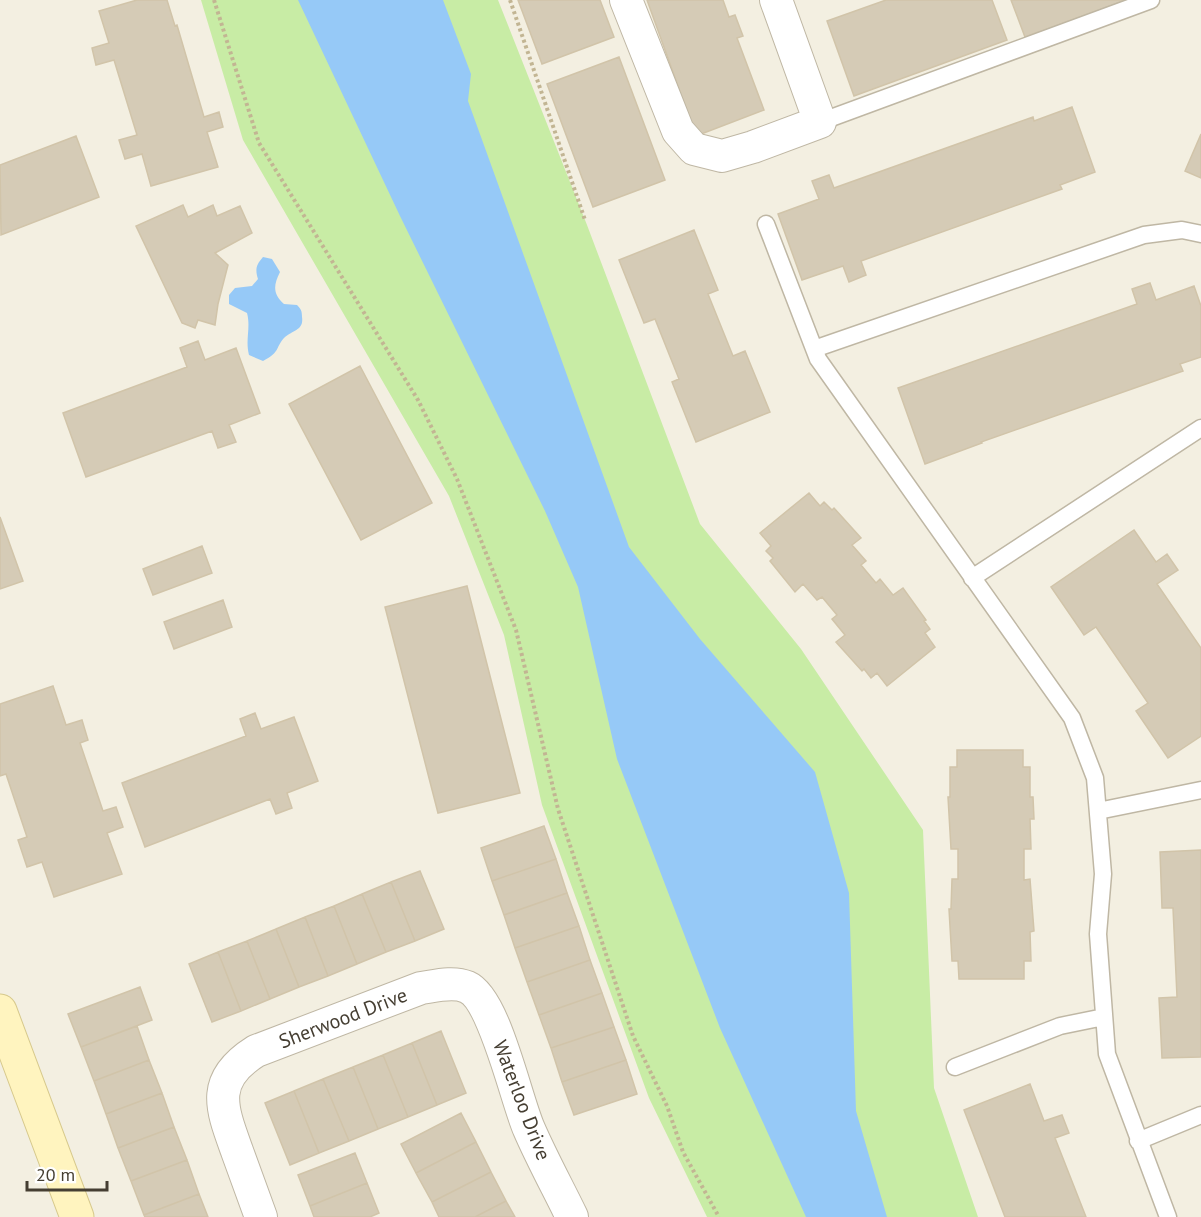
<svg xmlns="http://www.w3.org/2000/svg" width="1201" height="1217" viewBox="0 0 1201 1217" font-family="'PT Sans',sans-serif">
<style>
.green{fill:#c8eca5}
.water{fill:#96c9f7}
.building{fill:#d5cbb6;stroke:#d1c4a9;stroke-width:1.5}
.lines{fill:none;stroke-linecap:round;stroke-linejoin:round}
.lane-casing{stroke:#bfb7a4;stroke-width:19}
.street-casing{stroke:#bfb7a4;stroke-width:34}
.secondary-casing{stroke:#d7c98c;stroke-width:35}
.path{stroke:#c2b593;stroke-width:4;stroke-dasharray:3 3;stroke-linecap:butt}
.lane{stroke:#fff;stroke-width:16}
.street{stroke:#fff;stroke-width:32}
.secondary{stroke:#fff4bf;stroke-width:33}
.labels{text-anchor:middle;stroke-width:4.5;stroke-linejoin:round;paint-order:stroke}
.street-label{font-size:20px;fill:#453e32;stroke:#fff}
</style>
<rect width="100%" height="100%" fill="#f3efe1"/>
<path class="green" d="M201 0H498L587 225 700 524 801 649 923 830 934 1088 978 1217H707L649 1098 542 805 504 635 449 496 243 140Z"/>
<path class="water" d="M298 0H443L471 74 468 101 629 547 700 639 815 772 849 893 856 1111 887 1217H806L720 1028 617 759 578 587 545 511 400 216Z
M263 257 272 259 280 272C273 286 273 294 284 304L297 305C301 309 302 311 302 317 304 330 293 330 285 337 275 347 281 352 263 361L249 355C245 339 251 328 247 313L229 304V295L235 288 252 286 258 279C255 269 256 265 263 257Z"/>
<path class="building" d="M137 0H167L175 26 177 25 204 117 219 112 223 127 207 132 218 167 151 186 142 154 125 159 119 140 137 135 114 60 96 65 92 48 109 43 99 11Z
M518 0H600L614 37 542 64Z
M647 0H723L729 17 735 15 743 36 737 38 764 110 696 136Z
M886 0H992L1007 40 854 96 827 21Z
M1011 0H1126L1025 37Z
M619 57 665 180 593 207 547 84Z
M1072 107 1095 172 1060 185 1062 189 861 261 866 275 849 282 843 266 802 280 778 214 819 199 812 181 829 175 834 188 1033 117 1034 121Z
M1201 134V178L1185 171Z
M76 136 99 197 1 235 0 165Z
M183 205 188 217 213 205 217 216 240 206 252 233 215 253 228 265 218 304 215 325 198 320 195 328 182 323 136 226Z
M694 230 718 290 708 294 733 356 745 351 770 412 696 442 672 382 679 379 655 319 644 323 619 260Z
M1150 283 1156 300 1194 286 1201 306V357L1180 364 1183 371 981 442 982 443 925 464 898 388 1137 304 1132 289Z
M198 341 205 360 236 348 260 413 229 425 236 442 218 448 212 431 86 477 63 413 187 367 180 348Z
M360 366 432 503 361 540 289 404Z
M809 493 820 506 824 502 832 510 834 508 861 538 852 545 866 561 861 565 876 583 880 579 893 595 903 588 926 620 924 621 930 629 925 633 935 647 887 686 877 673 871 678 864 669 862 671 836 642 845 635 832 619 837 615 822 597 817 600 803 584 795 592 770 561 773 558 766 551 771 546 760 533Z
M0 517 23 581 0 589Z
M1134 530 1156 562 1167 554 1178 570 1157 584 1201 648V736L1168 758 1136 711 1148 703 1096 627 1084 635 1051 587Z
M202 546 212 573 153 595 143 569Z
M467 586 520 793 438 813 385 607Z
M223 600 232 627 174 649 164 622Z
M53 686 66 725 82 720 88 740 80 743 103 811 116 807 123 827 107 833 122 874 54 897 42 862 27 867 18 840 27 837 6 774 0 776V704Z
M255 713 261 729 294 717 318 781 287 793 292 808 276 814 270 799 145 847 122 783 246 736 240 719Z
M957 750H1023V767H1030V797H1033L1034 819H1030L1031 849H1024V880L1030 879 1034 931 1030 932 1031 961H1024V979H959L958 961H952L949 909H951L952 879H958V849H951L948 797H950V767H957Z
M544 826 556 859 492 881 481 848Z
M1201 850V1057L1162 1058 1159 998 1177 997 1173 908H1162L1160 852Z
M556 859 567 893 504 915 492 881Z
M420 871 444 929 415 941 391 882Z
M391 882 415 941 386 952 362 894Z
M567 893 579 926 515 948 504 915Z
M362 894 386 952 357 964 334 906Z
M334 906 357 964 328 976 305 917Z
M305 917 328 976 299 987 276 929Z
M579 926 590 960 527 982 515 948Z
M276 929 299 987 270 999 247 941Z
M247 941 270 999 241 1011 218 952Z
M218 952 241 1011 212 1022 189 964Z
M590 960 602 993 539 1015 527 982Z
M140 987 152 1020 81 1047 68 1014Z
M602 993 614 1027 551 1048 539 1015Z
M137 1026 149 1060 94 1081 81 1047Z
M614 1027 626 1060 562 1082 551 1048Z
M441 1031 466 1093 437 1105 412 1043Z
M412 1043 437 1105 408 1117 383 1055Z
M383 1055 408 1117 378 1129 353 1067Z
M149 1060 162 1093 106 1114 94 1081Z
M626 1060 637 1094 574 1115 562 1082Z
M353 1067 378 1129 349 1141 323 1079Z
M323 1079 349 1141 319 1153 294 1091Z
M1030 1084 1044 1121 1062 1115 1069 1133 1055 1138 1086 1217H1005L964 1110Z
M294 1091 319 1153 290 1165 265 1103Z
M162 1093 174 1127 118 1148 106 1114Z
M461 1113 476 1142 416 1173 401 1144Z
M174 1127 187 1160 131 1181 118 1148Z
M476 1142 491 1172 432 1202 416 1173Z
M355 1153 367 1183 310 1206 298 1175Z
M187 1160 199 1194 144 1215 131 1181Z
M491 1172 506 1201 475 1217H439L432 1202Z
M367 1183 379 1213 370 1217H314L310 1206Z
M199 1194 208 1217H145L144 1215Z
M506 1201 515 1217H475Z"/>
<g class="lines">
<g class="lane-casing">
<path id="lane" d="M820 122 1151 0
M766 224 818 359 1072 718 1095 778 1103 874 1098 934 1107 1054 1168 1217
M814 349 1144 235 1182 230 1201 234
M972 578 1201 428
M1098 811 1201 790
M955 1067 1060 1026 1104 1017
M1138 1141 1201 1115"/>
</g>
<g class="street-casing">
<path id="street" d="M626 0 678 131 694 149 722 156 753 147 820 122 776 0
M261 1217C253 1195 245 1173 237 1151 221 1107 210 1080 256 1051L421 988C435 986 453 981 467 987 495 999 516 1100 529 1129 542 1159 558 1188 572 1217"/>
</g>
<g class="secondary-casing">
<path id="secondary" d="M0 1011 77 1217"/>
</g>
<path class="path" d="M214 0 259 143 418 400 457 479 516 630 558 809 633 1036 667 1106 683 1152 719 1217
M510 0 585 220"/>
<use href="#lane" class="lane"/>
<use href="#street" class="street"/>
<use href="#secondary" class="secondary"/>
</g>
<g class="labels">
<g class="street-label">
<text transform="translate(343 1018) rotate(-21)" y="7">Sherwood Drive</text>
<text transform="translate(522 1100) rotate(69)" y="7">Waterloo Drive</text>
</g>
</g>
<path d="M27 1181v9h80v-9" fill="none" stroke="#453e32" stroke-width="3"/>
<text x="36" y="1181" font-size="18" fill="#453e32" stroke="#ffffff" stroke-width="4.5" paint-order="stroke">20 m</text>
</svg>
